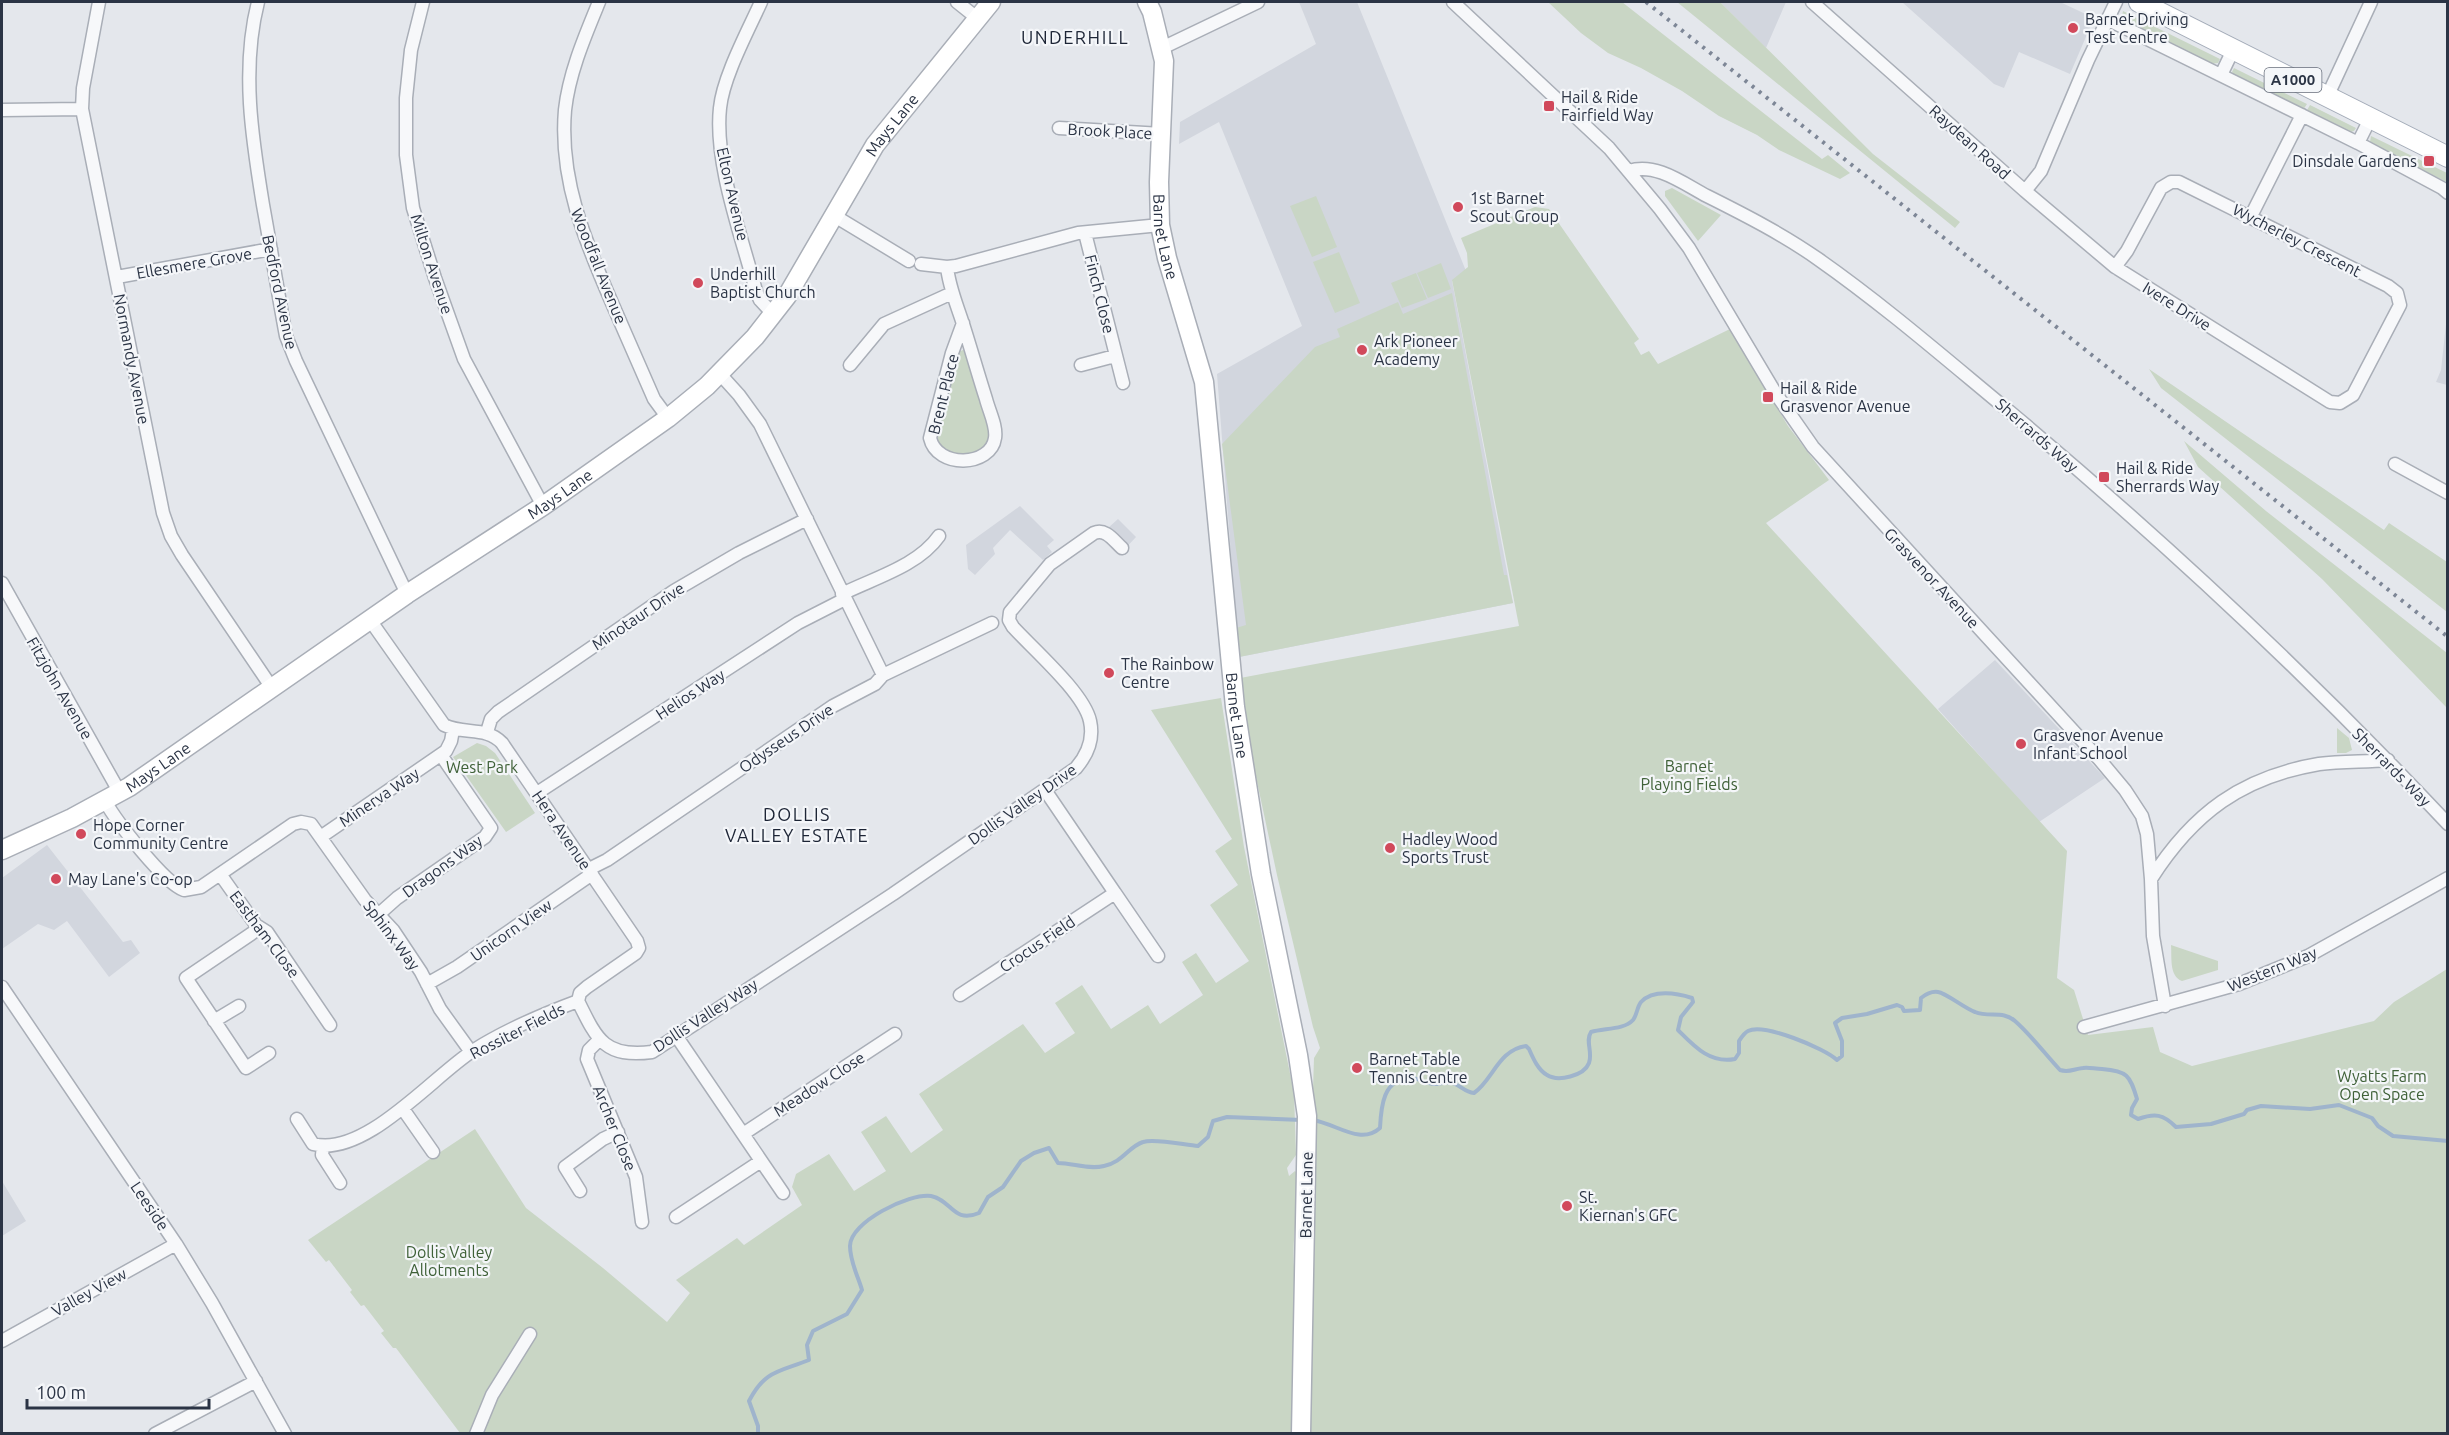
<svg xmlns="http://www.w3.org/2000/svg" width="2449" height="1435" viewBox="0 0 2449 1435" font-family="Ubuntu,sans-serif">
<style>
.built{fill:#d2d6de}
.green{fill:#c9d6c5}
.lines{fill:none;stroke-linecap:round;stroke-linejoin:round}
.stream{stroke:#9fb4cc;stroke-width:4}
.street-casing{stroke:#a9aeb7;stroke-width:15}
.secondary-casing{stroke:#a9aeb7;stroke-width:21}
.primary-casing{stroke:#a3abb8;stroke-width:22}
.street{stroke:#f7f8fa;stroke-width:12}
.secondary{stroke:#fff;stroke-width:18}
.primary{stroke:#fff;stroke-width:20}
.rail{stroke:#7d8696;stroke-width:4;stroke-dasharray:3 6;stroke-linecap:butt}
.poi-dot{fill:#d1495b;stroke:#f4f6f9;stroke-width:2}
.labels{text-anchor:middle;stroke-width:4.5;stroke-linejoin:round;paint-order:stroke}
.shield{fill:#f4f6f9;stroke:#676e7b;stroke-width:1.5}
.shield-label{font-size:15px;font-weight:bold;fill:#2b3445}
.poi-label{font-size:16px;fill:#2b3445;stroke:#f4f6f9;text-anchor:start}
.street-label{font-size:16px;fill:#2b3445;stroke:#f4f6f9}
.park-label{font-size:16px;fill:#3f6138;stroke:#f4f6f9}
.neighbourhood-label{font-size:18px;letter-spacing:1.5px;fill:#1d2536;stroke:#f4f6f9}
</style>
<rect width="100%" height="100%" fill="#e4e7ec"/>
<path class="built" d="M1299 2H1357L1466 271 1452 281 1513 603 1239 657 1217 374 1302 326 1219 122 1179 144 1180 122 1316 44Z
M1720 2H1786L1766 48Z
M1902 2H2060L2094 18 2070 74 2019 52 2004 88 1994 84Z
M2447 315 2448 385H2447L2436 382 2441 370Z
M1020 506 1054 540 1047 546 1052 552 1043 560 1010 530 993 548 995 554 975 575 968 569 966 545Z
M1118 519 1136 537 1122 552 1108 528Z
M1995 660 2105 778 2039 822 1938 709Z
M47 845 123 942 131 940 140 953 109 977 67 921 54 930 38 924 2 949V878Z
M2 1181 26 1221 2 1236Z"/>
<path class="green" d="M1548 2H1622L1822 159 1828 155 1850 173 1840 179 1779 150 1757 135 1719 116 1682 91 1641 68 1608 53 1581 33Z
M1677 2H1720L1873 154 1960 222 1955 228Z
M2123 11 2220 59 2218 63 2210 64 2125 22 2122 16Z
M2234 68 2307 104 2303 110 2235 77 2232 72Z
M2310 105 2356 128 2354 131 2348 133 2306 112Z
M2371 136 2447 173V182L2373 146 2370 142Z
M1672 188 1721 215 1698 241 1665 196V191Z
M1316 196 1337 247 1312 257 1290 206Z
M1535 207 1549 209 1639 339 1634 343 1641 355 1649 351 1658 364 1730 329 1788 426 1829 480 1766 523 2067 851 2057 978 2074 990 2088 1035 2153 1027 2160 1052 2192 1066 2374 1021 2394 1002 2447 969V1433H1302L1314 1058 1320 1048 1313 1027 1277 875 1235 679 1519 626 1452 280 1468 267 1467 253 1461 238Z
M1339 252 1360 303 1335 313 1313 262Z
M1441 263 1451 289 1428 298 1417 273Z
M1416 273 1427 299 1402 308 1391 283Z
M1452 293 1504 575H1507L1513 603 1239 657 1236 628 1246 625 1222 444 1315 347 1340 337 1337 329 1398 302 1403 314Z
M963 350 966 351 991 431 988 445C976 455 960 456 945 451L938 443V424L958 352Z
M2149 369 2384 530 2389 523 2447 562V612L2161 388Z
M2184 441 2266 511 2447 653V708L2322 579 2198 467Z
M1221 698 1244 847 1294 1093 1296 1155 1287 1168 1289 1176 1295 1171 1299 1175C1296 1190 1298 1205 1296 1221 1292 1247 1293 1276 1299 1304L1294 1308 1297 1433H460L396 1348H393L381 1333 384 1331 364 1305 361 1306 350 1292 352 1290 329 1260 326 1262 308 1240 475 1129 526 1208 603 1268 667 1322 690 1293 676 1280 737 1238 744 1245 802 1205 792 1187 796 1174 829 1154 854 1191 886 1171 861 1132 886 1116 911 1153 943 1130 919 1094 1023 1024 1045 1053 1075 1033 1055 1003 1082 985 1111 1029 1148 1005 1160 1024 1203 995 1182 962 1196 953 1216 983 1249 961 1210 905 1238 885 1215 851 1232 839 1151 710Z
M2337 728 2349 738 2352 750 2346 753H2337Z
M477 743 486 746 495 753 535 813 506 832 453 757Z
M2171 945 2218 961V970L2182 981C2169 976 2172 958 2171 945Z"/>
<g class="lines">
<path class="stream" d="M1312 1120C1336 1123 1360 1146 1380 1128 1381 1107 1383 1078 1411 1078 1419 1078 1426 1084 1434 1084 1440 1084 1447 1081 1453 1083 1461 1086 1465 1092 1474 1093 1493 1080 1498 1050 1526 1046L1529 1049C1533 1058 1538 1070 1547 1075 1558 1082 1584 1076 1589 1063 1593 1052 1585 1041 1591 1032 1604 1028 1624 1030 1633 1020 1637 1015 1637 1007 1641 1002 1653 989 1677 993 1692 998L1693 1002 1681 1017 1678 1030C1694 1046 1710 1064 1735 1059L1739 1053V1041C1741 1038 1744 1033 1748 1031 1764 1023 1824 1048 1837 1060L1842 1056V1041L1835 1023 1842 1018 1867 1014 1897 1005 1902 1007 1904 1011 1920 1010 1921 998C1926 994 1931 991 1938 992 1946 993 1964 1008 1975 1012 1989 1018 2003 1010 2015 1021 2031 1035 2045 1054 2060 1070 2069 1073 2073 1069 2083 1068 2089 1067 2095 1069 2102 1069 2127 1071 2130 1075 2137 1099L2132 1108 2131 1115 2138 1119C2155 1113 2163 1114 2176 1127L2211 1124 2244 1114 2247 1110 2261 1106 2310 1109 2339 1105 2372 1118 2378 1126 2393 1136 2448 1141
M758 1434V1426L749 1401C765 1370 779 1372 809 1360L807 1345 813 1331 847 1314 862 1290C858 1276 850 1262 850 1246 850 1222 909 1193 931 1196 952 1200 953 1224 979 1213L988 1197 1003 1187 1021 1161 1034 1153 1049 1148 1058 1163C1073 1163 1088 1170 1104 1166 1123 1162 1128 1147 1143 1142 1154 1138 1185 1145 1198 1146L1208 1137 1213 1121 1227 1117 1302 1120"/>
<g class="street-casing">
<path id="street" d="M99 2 83 88 82 109 163 513 171 536 182 555 272 688
M258 2C241 69 252 138 263 205 271 249 278 293 286 336L296 361 407 594
M423 2 411 50 406 98V155L413 208 435 278 464 359 543 506
M599 2C585 36 569 73 565 110 559 179 585 241 612 303 626 335 640 367 654 399L668 418
M761 2C748 31 723 77 720 108 714 163 742 237 756 291L760 300 774 315
M957 2 977 18
M1453 2 1609 148 1660 209 1689 248 1776 394 1813 447 2099 759 2125 790 2142 816 2147 834 2151 879 2153 936 2165 1006
M1812 2 2025 191 2041 171 2088 60 2116 2
M2107 19 2358 143 2442 188 2448 193
M1162 48 1258 2
M2221 75 2233 50
M2327 97 2371 2
M2 110 82 109
M1059 128 1162 134
M2358 143 2370 119
M1629 171C1656 162 1684 184 1707 196 1745 215 1784 235 1818 259 1885 306 1947 360 2010 412 2163 540 2311 678 2448 824
M2025 191 2115 267 2330 402 2340 403 2353 395 2400 305 2397 293 2388 286 2179 182H2171L2161 188 2127 251 2115 267
M833 215 909 261
M2251 216 2302 115
M1085 233 1123 383
M921 264 947 267 956 266 1078 233 1160 225
M947 267C949 287 957 305 963 324 971 349 978 374 986 399 989 411 997 426 995 438 991 467 937 469 930 438L952 353 963 323
M117 277 271 249
M850 365 884 324 952 293
M1081 365 1115 356
M720 374 739 395 760 424 883 675
M2395 464 2448 493
M2 583 120 793
M842 594C874 578 918 566 939 536
M370 620 444 725C464 735 486 726 502 743L637 941 639 948 636 953 587 987 580 993 578 1001
M487 732 491 719 498 712 674 591 739 553 807 519
M537 793 798 623 845 599
M105 801C116 821 164 883 184 890L201 887 293 824 301 822 311 824 365 900 393 930 421 972 440 1009 471 1052
M322 836 446 751 451 741 453 730
M589 869 607 860 833 706 875 684 883 675 992 623
M220 874 256 925 267 932 330 1025
M2151 879C2193 813 2242 777 2319 764 2342 761 2365 762 2388 760
M1115 893 1158 956
M379 914 397 898 485 837 491 828 441 755
M256 925 255 931 251 934 186 978 246 1068 269 1053
M427 984 457 967 592 874
M2 987 176 1244 212 1303 285 1434
M960 995 1115 893 1045 790
M578 1001C597 1040 605 1058 652 1052L893 894 1076 768C1088 754 1094 739 1090 721 1084 693 1033 649 1013 627L1009 620 1010 612 1050 564 1094 533C1106 528 1114 541 1122 548
M214 1021 239 1006
M2084 1027 2239 984 2308 956 2448 878
M677 1037 783 1193
M599 1040 589 1050 587 1059 636 1177 642 1222
M403 1109 433 1152
M297 1119 313 1144C365 1158 434 1075 474 1050 506 1030 543 1014 578 1001
M743 1134 895 1034
M323 1146 322 1155 340 1183
M580 1191 565 1167 603 1139 618 1132
M676 1217 761 1161
M2 1341 176 1244
M155 1434 256 1381
M476 1434 492 1395 530 1334"/>
</g>
<g class="secondary-casing">
<g id="secondary">
<path id="s1" d="M1147 2 1152 12 1164 61 1159 182 1160 225 1167 258 1204 382 1235 707 1261 874 1298 1055 1307 1116 1301 1434"/>
<path id="s2" d="M2 850 72 818 129 787 407 594 543 506 668 418 707 386 755 337 787 296 875 145 991 2"/>
</g>
</g>
<g class="primary-casing">
<path id="primary" d="M2139 2 2448 157"/>
</g>
<use href="#street" class="street"/>
<use href="#secondary" class="secondary"/>
<use href="#primary" class="primary"/>
<path class="rail" d="M1646 2 2448 637"/>
</g>
<g class="poi-dot">
<circle cx="2073" cy="28" r="6"/>
<rect x="1543" y="100" width="12" height="12" rx="3"/>
<rect x="2423" y="155" width="12" height="12" rx="3"/>
<circle cx="1458" cy="207" r="6"/>
<circle cx="698" cy="283" r="6"/>
<circle cx="1362" cy="350" r="6"/>
<rect x="1762" y="391" width="12" height="12" rx="3"/>
<rect x="2098" y="471" width="12" height="12" rx="3"/>
<circle cx="1109" cy="673" r="6"/>
<circle cx="2021" cy="744" r="6"/>
<circle cx="81" cy="834" r="6"/>
<circle cx="1390" cy="848" r="6"/>
<circle cx="56" cy="879" r="6"/>
<circle cx="1357" cy="1068" r="6"/>
<circle cx="1567" cy="1206" r="6"/>
</g>
<g class="labels">
<rect class="shield" x="2264.5" y="68" width="57" height="24" rx="4.5"/>
<g class="shield-label">
<text x="2293" y="85">A1000</text>
</g>
<g class="poi-label">
<text x="2085" y="25">Barnet Driving<tspan x="2085" dy="18">Test Centre</tspan></text>
<text x="1561" y="103">Hail &amp; Ride<tspan x="1561" dy="18">Fairfield Way</tspan></text>
<text x="2417" y="167" text-anchor="end">Dinsdale Gardens</text>
<text x="1470" y="204">1st Barnet<tspan x="1470" dy="18">Scout Group</tspan></text>
<text x="710" y="280">Underhill<tspan x="710" dy="18">Baptist Church</tspan></text>
<text x="1374" y="347">Ark Pioneer<tspan x="1374" dy="18">Academy</tspan></text>
<text x="1780" y="394">Hail &amp; Ride<tspan x="1780" dy="18">Grasvenor Avenue</tspan></text>
<text x="2116" y="474">Hail &amp; Ride<tspan x="2116" dy="18">Sherrards Way</tspan></text>
<text x="1121" y="670">The Rainbow<tspan x="1121" dy="18">Centre</tspan></text>
<text x="2033" y="741">Grasvenor Avenue<tspan x="2033" dy="18">Infant School</tspan></text>
<text x="93" y="831">Hope Corner<tspan x="93" dy="18">Community Centre</tspan></text>
<text x="1402" y="845">Hadley Wood<tspan x="1402" dy="18">Sports Trust</tspan></text>
<text x="68" y="885">May Lane's Co-op</text>
<text x="1369" y="1065">Barnet Table<tspan x="1369" dy="18">Tennis Centre</tspan></text>
<text x="1579" y="1203">St.<tspan x="1579" dy="18">Kiernan's GFC</tspan></text>
</g>
<g class="street-label">
<text dy="6" stroke="none"><textPath href="#s2" startOffset="1167">Mays Lane</textPath></text>
<text transform="translate(1110 131) rotate(3)" y="6">Brook Place</text>
<text transform="translate(1970 142) rotate(42)" y="6">Raydean Road</text>
<text transform="translate(733 194) rotate(77)" y="6">Elton Avenue</text>
<text dy="6" stroke="none"><textPath href="#s1" startOffset="238">Barnet Lane</textPath></text>
<text transform="translate(2297 240) rotate(27)" y="6">Wycherley Crescent</text>
<text transform="translate(194 263) rotate(-10)" y="6">Ellesmere Grove</text>
<text transform="translate(432 264) rotate(72)" y="6">Milton Avenue</text>
<text transform="translate(599 266) rotate(68)" y="6">Woodfall Avenue</text>
<text transform="translate(280 292) rotate(78)" y="6">Bedford Avenue</text>
<text transform="translate(1100 294) rotate(76)" y="6">Finch Close</text>
<text transform="translate(2177 306) rotate(32)" y="6">Ivere Drive</text>
<text transform="translate(132 359) rotate(79)" y="6">Normandy Avenue</text>
<text transform="translate(943 394) rotate(-76)" y="6">Brent Place</text>
<text transform="translate(2037 435) rotate(41)" y="6">Sherrards Way</text>
<text dy="6" stroke="none"><textPath href="#s2" startOffset="663">Mays Lane</textPath></text>
<text transform="translate(1932 578) rotate(47)" y="6">Grasvenor Avenue</text>
<text transform="translate(638 616) rotate(-34)" y="6">Minotaur Drive</text>
<text transform="translate(60 688) rotate(60)" y="6">Fitzjohn Avenue</text>
<text transform="translate(690 694) rotate(-33)" y="6">Helios Way</text>
<text dy="6" stroke="none"><textPath href="#s1" startOffset="724">Barnet Lane</textPath></text>
<text transform="translate(786 738) rotate(-34)" y="6">Odysseus Drive</text>
<text dy="6" stroke="none"><textPath href="#s2" startOffset="177">Mays Lane</textPath></text>
<text transform="translate(2392 767) rotate(45)" y="6">Sherrards Way</text>
<text transform="translate(379 797) rotate(-34)" y="6">Minerva Way</text>
<text transform="translate(1022 804) rotate(-35)" y="6">Dollis Valley Drive</text>
<text transform="translate(562 830) rotate(56)" y="6">Hera Avenue</text>
<text transform="translate(442 866) rotate(-36)" y="6">Dragons Way</text>
<text transform="translate(511 930) rotate(-35)" y="6">Unicorn View</text>
<text transform="translate(265 934) rotate(53)" y="6">Eastham Close</text>
<text transform="translate(392 935) rotate(53)" y="6">Sphinx Way</text>
<text transform="translate(1037 944) rotate(-34)" y="6">Crocus Field</text>
<text transform="translate(2272 969) rotate(-22)" y="6">Western Way</text>
<text transform="translate(705 1015) rotate(-33)" y="6">Dollis Valley Way</text>
<text transform="translate(517 1031) rotate(-27)" y="6">Rossiter Fields</text>
<text transform="translate(819 1084) rotate(-33)" y="6">Meadow Close</text>
<text transform="translate(615 1128) rotate(68)" y="6">Archer Close</text>
<text transform="translate(1306 1195) rotate(-89)" y="6">Barnet Lane</text>
<text transform="translate(150 1206) rotate(56)" y="6">Leeside</text>
<text transform="translate(89 1292) rotate(-29)" y="6">Valley View</text>
</g>
<g class="park-label">
<text x="1689" y="772">Barnet<tspan x="1689" dy="18">Playing Fields</tspan></text>
<text x="482" y="773">West Park</text>
<text x="2382" y="1082">Wyatts Farm<tspan x="2382" dy="18">Open Space</tspan></text>
<text x="449" y="1258">Dollis Valley<tspan x="449" dy="18">Allotments</tspan></text>
</g>
<g class="neighbourhood-label">
<text x="1075" y="44">UNDERHILL</text>
<text x="797" y="821">DOLLIS<tspan x="797" dy="21">VALLEY ESTATE</tspan></text>
</g>
</g>
<rect width="2449" height="1435" fill="none" stroke="#2b3445" stroke-width="6"/>
<path d="M27 1399v9h182v-9" fill="none" stroke="#2b3445" stroke-width="3"/>
<text x="36" y="1399" font-size="18" fill="#2b3445" stroke="#f4f6f9" stroke-width="4.5" paint-order="stroke">100 m</text>
</svg>
